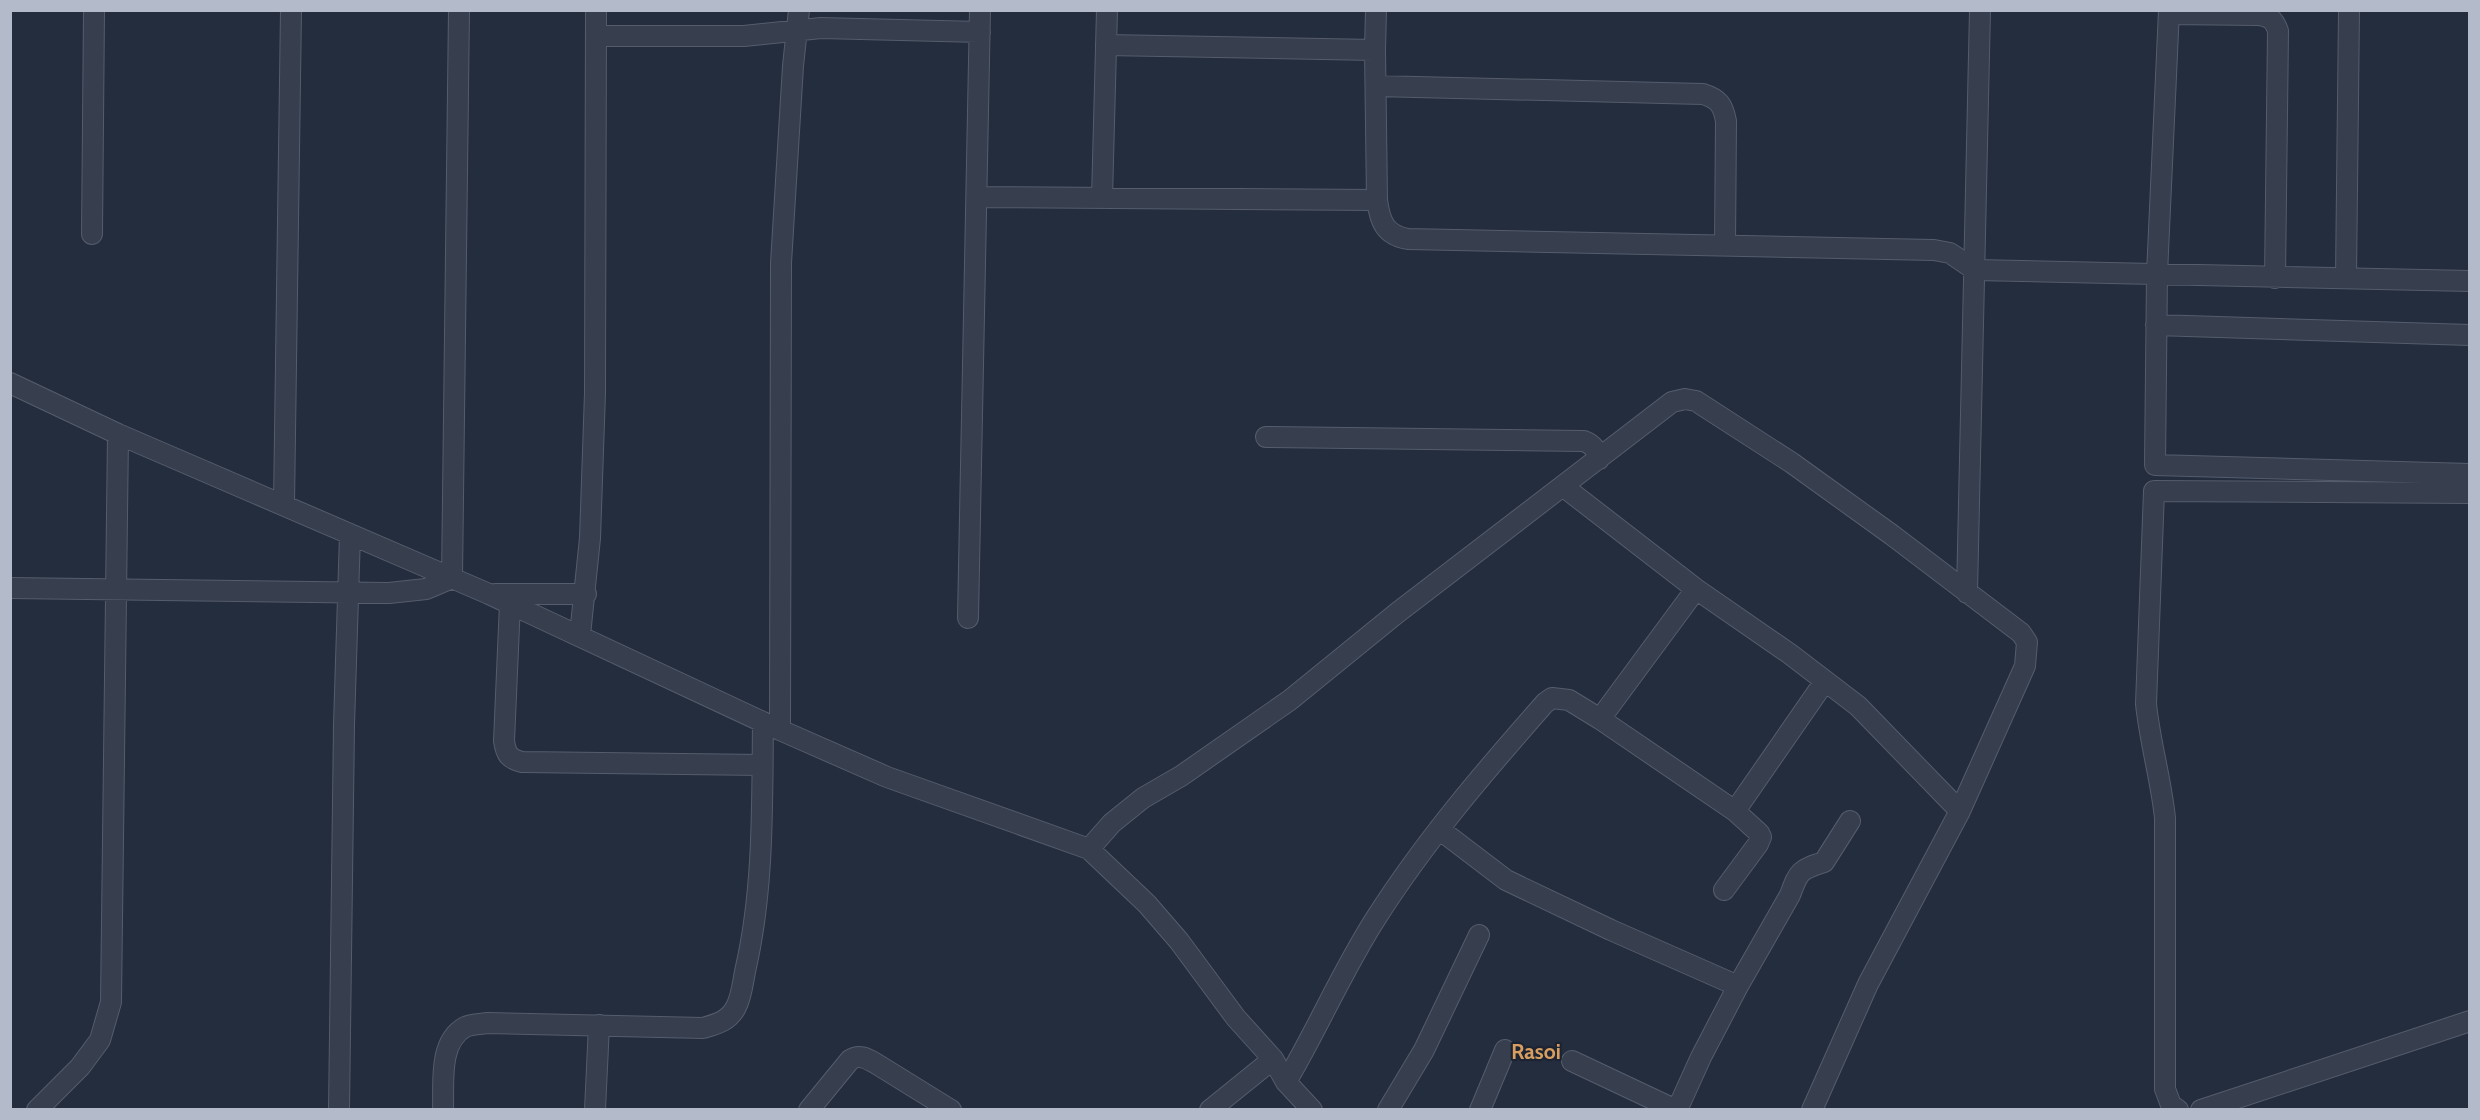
<svg xmlns="http://www.w3.org/2000/svg" width="2480" height="1120" viewBox="0 0 2480 1120" font-family="Cabin,sans-serif">
<style>
.lines{fill:none;stroke-linecap:round;stroke-linejoin:round}
.minor-casing{stroke:#555d6c;stroke-width:22}
.minor{stroke:#373f4e;stroke-width:20}
.labels{text-anchor:middle;stroke-width:4.5;stroke-linejoin:round;paint-order:stroke}
.quarter-label{font-size:21px;font-weight:bold;fill:#d89e60;stroke:#1c2433}
</style>
<rect width="100%" height="100%" fill="#232d3e"/>
<g class="lines">
<g class="minor-casing">
<path id="minor" d="M2169 10 2157 274 2155 465 2470 474
M2169 14 2258 15C2270 17 2274 19 2278 31L2275 278
M596 36H744L821 28 980 32
M1106 45 1375 50 1376 10
M1375 50 1377 200C1380 222 1385 235 1408 239L1934 250 1950 253 1975 270 2470 281
M1376 86 1703 94C1719 99 1723 105 1726 121L1725 244
M978 197 1377 200
M1102 198 1107 10
M92 234 94 10
M2346 278 2349 10
M2156 325 2470 335
M10 383 118 434 489 594 780 730 887 777 1089 849 1147 904 1179 941 1236 1018 1273 1059 1286 1082 1312 1110
M1266 437 1584 441C1594 445 1596 450 1599 459
M1564 487 1696 589 1790 654 1858 706 1960 811
M284 504 291 10
M10 588 389 593 426 589 452 578 459 10
M1967 593 1980 10
M495 594H586
M510 603 504 741C506 754 509 759 522 762L762 765
M968 618 980 10
M580 635 590 538 595 393 596 10
M1600 719 1696 589
M780 730 781 263 793 66 799 10
M1735 811 1825 681
M1439 829 1506 880 1611 930 1738 986
M1089 849 1112 823 1143 798 1181 776 1290 700 1397 613 1672 402 1685 399 1696 401 1792 463 1892 535 2021 633 2027 642 2025 666 1960 811 1868 984 1812 1110
M1572 1061 1676 1110
M1286 1082C1318 1028 1342 971 1376 918 1425 841 1485 771 1545 703L1552 698 1569 700 1600 719 1735 811 1759 833 1761 837 1758 844 1724 890
M37 1110 80 1067 100 1040 111 1002 118 434
M339 1110 344 725 350 534
M443 1110C444 1084 438 1042 465 1027 471 1024 481 1024 488 1023L703 1028C717 1024 729 1021 736 1007 742 996 743 980 746 967 764 887 762 803 763 722
M595 1110 599 1025
M809 1110 850 1060C859 1054 866 1058 875 1063L951 1110
M1210 1110 1273 1059
M1388 1110 1424 1050 1479 935
M1480 1110 1505 1050
M1677 1110 1701 1057 1738 986 1790 895C1799 871 1799 870 1824 862L1850 821
M2178 1110 2171 1105 2165 1089V818C2161 779 2150 743 2146 704L2154 491 2470 493
M2201 1110 2470 1021"/>
</g>
<use href="#minor" class="minor"/>
</g>
<g class="labels">
<g class="quarter-label">
<text x="1536" y="1059">Rasoi</text>
</g>
</g>
<rect width="2480" height="1120" fill="none" stroke="#b3bac9" stroke-width="24"/>
</svg>
